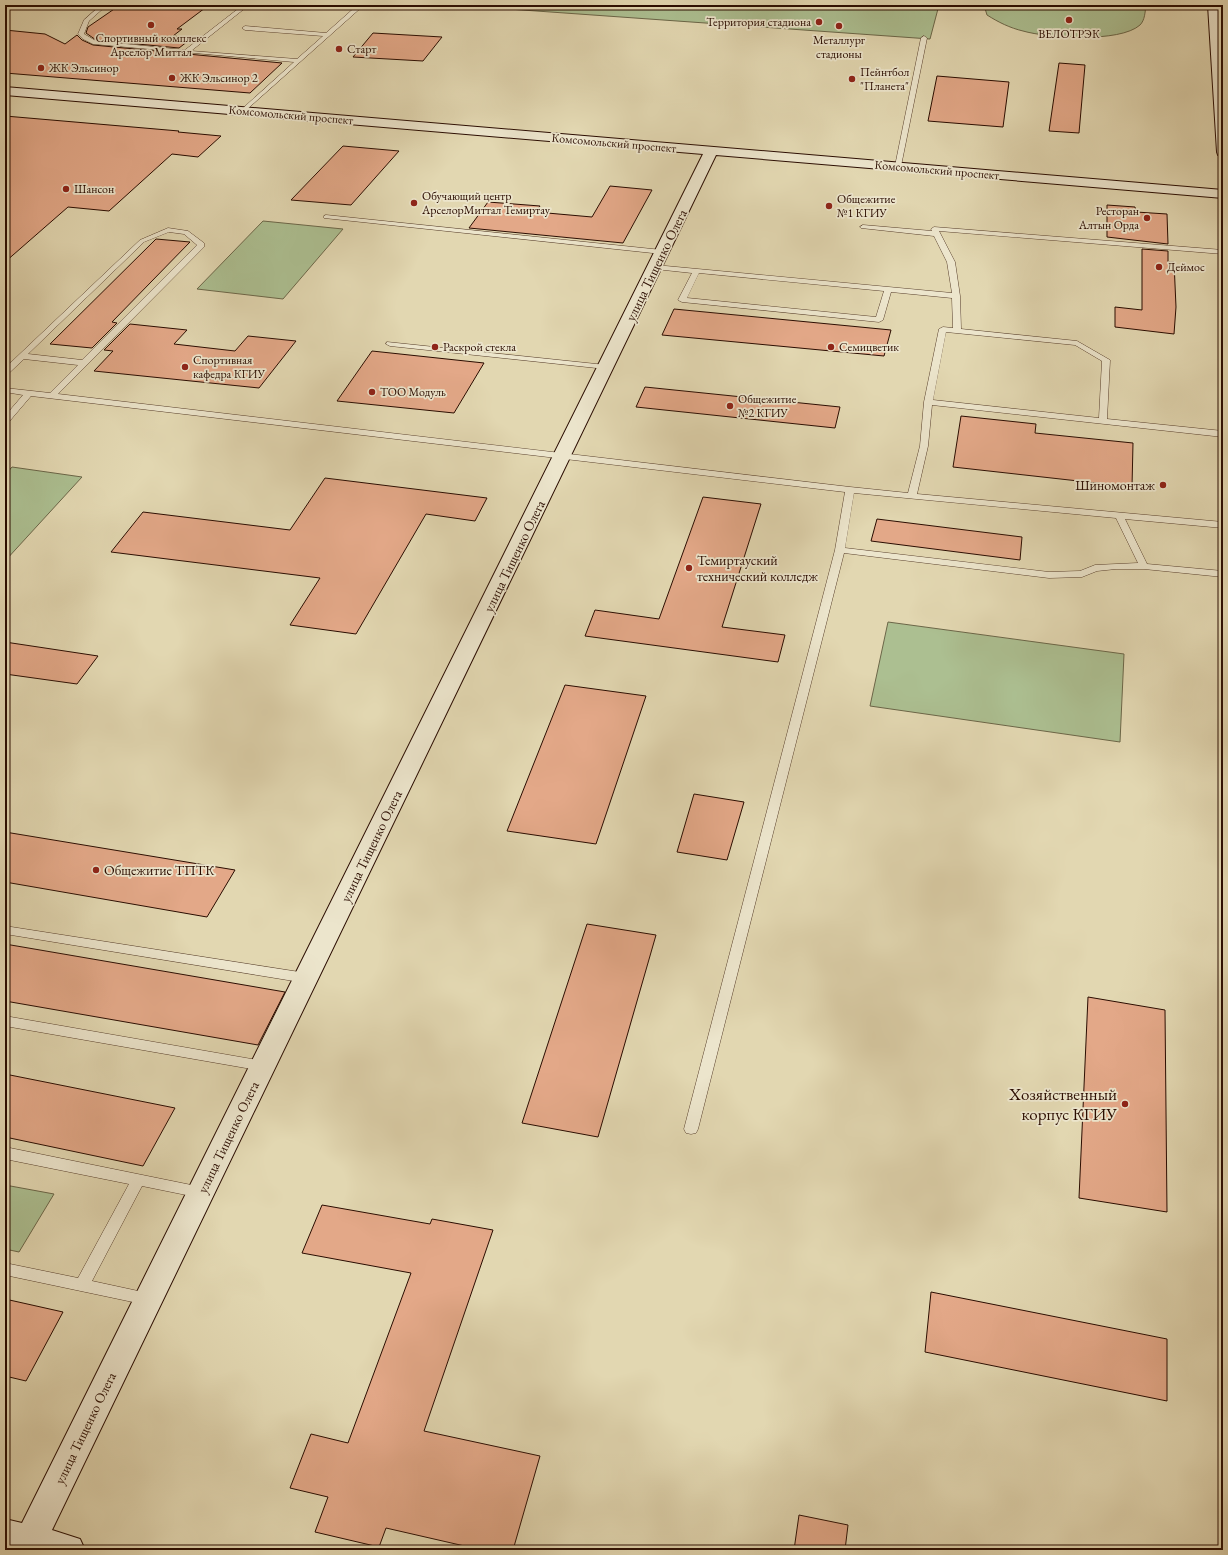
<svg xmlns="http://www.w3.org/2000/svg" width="1228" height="1555" viewBox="0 0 1228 1555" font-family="'EB Garamond',serif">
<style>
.green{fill:#acbf91;stroke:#6b6648}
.building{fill:#e3a888;stroke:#2a0c00}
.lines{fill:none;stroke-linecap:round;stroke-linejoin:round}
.lane-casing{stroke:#583f2c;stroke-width:1}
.secondary-casing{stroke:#2a0c00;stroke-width:2}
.lane{fill:#ece5cc;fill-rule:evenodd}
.secondary{fill:#ece5cc;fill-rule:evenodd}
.poi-dot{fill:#8f2418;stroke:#ece5cc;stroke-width:1.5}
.labels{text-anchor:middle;stroke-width:3.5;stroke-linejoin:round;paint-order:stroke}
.far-poi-label{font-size:12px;fill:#2a0c00;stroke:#ece5cc;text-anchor:start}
.far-street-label{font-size:12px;fill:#2a0c00;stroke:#ece5cc}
.street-label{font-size:14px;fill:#2a0c00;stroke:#ece5cc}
.poi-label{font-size:14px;fill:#2a0c00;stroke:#ece5cc;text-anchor:start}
.near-poi-label{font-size:17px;fill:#2a0c00;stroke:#ece5cc;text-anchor:end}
</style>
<rect width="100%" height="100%" fill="#e2d7b1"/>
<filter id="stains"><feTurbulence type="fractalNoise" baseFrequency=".005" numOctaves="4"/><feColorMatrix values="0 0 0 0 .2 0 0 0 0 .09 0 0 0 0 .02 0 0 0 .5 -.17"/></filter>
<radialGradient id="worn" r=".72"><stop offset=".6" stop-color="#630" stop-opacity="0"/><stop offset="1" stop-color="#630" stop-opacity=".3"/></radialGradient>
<path class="green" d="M452 5H939L930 39Z
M984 5H1146C1145 12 1145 20 1140 25 1120 43 1047 38 1023 31 1010 28 998 22 987 15Z
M263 221 343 229 283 299 197 289Z
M12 467 82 477 5 561V475Z
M888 622 1124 654 1120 742 870 706Z
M5 1185 54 1194 19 1252 5 1249Z"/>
<path class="building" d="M120 5H209L177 29H182L173 36 192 38 179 48 96 40 86 33 88 27Z
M5 30 45 34 65 44 77 35 82 40 93 45 282 63 250 93 5 73Z
M373 33 442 37 423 61 353 57Z
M1059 63 1085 65 1079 133 1049 131Z
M937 76 1009 82 1003 127 928 121Z
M5 116 179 131 178 132 221 136 198 157 172 154 109 211 68 207 5 262Z
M343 146 399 151 351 205 291 200Z
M610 186 652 190 623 243 469 228 488 202 540 206 536 212 592 217Z
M1107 205 1135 207 1136 212 1167 214 1168 244 1107 237Z
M156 239 190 242 112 322 117 323 92 348 50 344Z
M1142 249 1168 251V262H1174L1176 307 1174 334 1115 327V307L1142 310Z
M674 309 891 330 884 356 662 335Z
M130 324 187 330 174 344 235 351 248 336 296 341 259 388 94 371 113 351 104 350Z
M372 351 484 363 454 413 337 401Z
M645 387 840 407 835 428 636 407Z
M961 416 1036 424 1035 433 1133 443 1132 487 953 467Z
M325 478 487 498 475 521 426 514 356 634 290 625 320 578 111 552 143 512 290 530Z
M703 497 761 504 722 627 785 635 778 662 585 636 595 610 659 619Z
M877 519 1022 537 1020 560 871 541Z
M5 642 98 656 77 684 5 674Z
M565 685 646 696 596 844 507 831Z
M694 794 744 802 727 860 677 852Z
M5 832 235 870 207 917 5 882Z
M587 924 656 935 598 1137 522 1123Z
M5 944 285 992 258 1045 5 1001Z
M1088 997 1165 1010 1167 1212 1079 1198Z
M5 1074 175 1108 143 1166 5 1137Z
M322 1205 430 1224 432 1219 493 1230 424 1431 540 1456 513 1550H482L386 1528 379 1547 315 1532 328 1497 290 1488 311 1434 348 1443 411 1273 302 1253Z
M931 1292 1167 1339V1401L925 1352Z
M5 1299 63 1312 26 1381 5 1376Z
M799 1515 848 1525 845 1550H794Z"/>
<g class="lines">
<g class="lane-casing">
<path id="lane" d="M101 5H107L89 21 84 34 96 41 185 50 243 5H249L191 51 297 59 323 36 245 30 242 28 245 26 326 33 353 9 314 7 311 5 356 6 364 5 244 112 241 110 242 109 294 62 93 44 83 39 78 34 84 20Z
M924 36 927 38 901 166 898 168 895 166 921 38Z
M326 215 662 250 666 252 662 254 324 218V216Z
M863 225 932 231 931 229 934 227 1223 250V254L939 231 955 262 960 296 961 329 1077 341 1110 360 1107 419 1223 431V437L932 405 928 446 917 494 1223 522V528L1125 519 1147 564 1223 571V577L1144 569H1116L1097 571 1082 577 1049 578 844 553 698 1129 696 1133 691 1134 686 1133 684 1129 835 550 845 492 31 396 8 423 5 424V416L23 395 5 392V388L50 393 78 365 24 359 8 374H5V368L140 240 168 228 188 231 204 243V247L58 394 850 487 908 493 920 446 924 402 939 329 943 327 953 328 952 298 891 292 883 320 879 322 682 302 678 300 692 273 655 269 651 267 655 265 952 293 947 262 934 236 861 228 860 227ZM169 232 184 234 197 245 82 360 28 354 144 242ZM699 273 884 291 876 317 687 298ZM946 332 1075 345 1102 361 1099 418 933 400ZM854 493 1116 518 1138 563 1095 565 1080 571 1049 572 845 548Z
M387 342 606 365 610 367 606 369 390 346 386 344Z
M5 926 306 973 310 975 312 978 310 981 306 983 5 934Z
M5 1016 263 1061 268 1062 270 1066 268 1070 263 1071 5 1026Z
M5 1147 206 1188 208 1192 206 1196 201 1198 142 1186 92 1281 152 1294 154 1299 152 1304 147 1305 5 1275V1263L78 1278 129 1184 5 1159Z"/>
</g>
<g class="secondary-casing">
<path id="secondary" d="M1208 5H1218L1223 67V156L1218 155 1217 152Z
M5 87 1223 190V198L716 155 52 1530 80 1539 85 1550H5V1519L22 1523 703 154 5 95Z"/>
</g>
<use href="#lane" class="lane"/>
<use href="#secondary" class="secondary"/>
</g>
<g class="poi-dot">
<circle cx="1069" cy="20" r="4"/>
<circle cx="819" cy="22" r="4"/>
<circle cx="151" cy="25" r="4"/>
<circle cx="839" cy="26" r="4"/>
<circle cx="339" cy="49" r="4"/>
<circle cx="41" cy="68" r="4"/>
<circle cx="172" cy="78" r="4"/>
<circle cx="852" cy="79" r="4"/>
<circle cx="66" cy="189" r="4"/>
<circle cx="414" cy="203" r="4"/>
<circle cx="829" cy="206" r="4"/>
<circle cx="1147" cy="218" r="4"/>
<circle cx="1159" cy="267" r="4"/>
<circle cx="435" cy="347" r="4"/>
<circle cx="831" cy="347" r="4"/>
<circle cx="185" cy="367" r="4"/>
<circle cx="372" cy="392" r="4"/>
<circle cx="730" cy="406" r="4"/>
<circle cx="1163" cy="485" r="4"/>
<circle cx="689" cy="568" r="4"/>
<circle cx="96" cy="870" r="4"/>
<circle cx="1125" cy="1104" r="4"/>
</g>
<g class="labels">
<g class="far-poi-label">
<text x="811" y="26" text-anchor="end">Территория стадиона</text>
<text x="1069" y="38" text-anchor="middle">ВЕЛОТРЭК</text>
<text x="151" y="42" text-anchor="middle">Спортивный комплекс<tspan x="151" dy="14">Арселор Миттал</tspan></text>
<text x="839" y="44" text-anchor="middle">Металлург<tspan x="839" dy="14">стадионы</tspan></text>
<text x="347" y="53">Старт</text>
<text x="49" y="72">ЖК Эльсинор</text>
<text x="860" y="76">Пейнтбол<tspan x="860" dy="14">"Планета"</tspan></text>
<text x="180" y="82">ЖК Эльсинор 2</text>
<text x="74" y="193">Шансон</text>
<text x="422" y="200">Обучающий центр<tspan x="422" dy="14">АрселорМиттал Темиртау</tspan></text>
<text x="837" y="203">Общежитие<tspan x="837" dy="14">№1 КГИУ</tspan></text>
<text x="1139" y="215" text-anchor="end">Ресторан<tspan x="1139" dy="14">Алтын Орда</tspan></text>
<text x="1167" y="271">Деймос</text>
<text x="443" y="351">Раскрой стекла</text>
<text x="839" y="351">Семицветик</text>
<text x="193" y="364">Спортивная<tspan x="193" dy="14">кафедра КГИУ</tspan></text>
<text x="380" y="396">ТОО Модуль</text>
<text x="738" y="403">Общежитие<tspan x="738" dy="14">№2 КГИУ</tspan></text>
</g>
<g class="far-street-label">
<text transform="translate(291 115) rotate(5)" y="4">Комсомольский проспект</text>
<text transform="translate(614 143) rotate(5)" y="4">Комсомольский проспект</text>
<text transform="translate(937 170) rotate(5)" y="4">Комсомольский проспект</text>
</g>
<g class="street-label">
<text transform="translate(656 265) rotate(-64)" y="5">улица Тищенко Олега</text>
<text transform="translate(514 556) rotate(-64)" y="5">улица Тищенко Олега</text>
<text transform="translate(371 846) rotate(-64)" y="5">улица Тищенко Олега</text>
<text transform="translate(228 1137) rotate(-64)" y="5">улица Тищенко Олега</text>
<text transform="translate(85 1428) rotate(-64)" y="5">улица Тищенко Олега</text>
</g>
<g class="poi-label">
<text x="1155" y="490" text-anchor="end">Шиномонтаж</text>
<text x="697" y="565">Темиртауский<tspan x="697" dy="16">технический колледж</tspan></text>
<text x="104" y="875">Общежитие ТПТК</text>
</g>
<g class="near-poi-label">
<text x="1117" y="1100">Хозяйственный<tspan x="1117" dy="20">корпус КГИУ</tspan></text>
</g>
</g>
<rect width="1228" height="1555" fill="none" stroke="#e2d7b1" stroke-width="20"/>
<rect x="6" y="6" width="1216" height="1543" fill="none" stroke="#2a0c00" stroke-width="2"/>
<rect x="10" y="10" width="1208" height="1535" fill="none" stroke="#2a0c00"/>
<rect width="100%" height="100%" filter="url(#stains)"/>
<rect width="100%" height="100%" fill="url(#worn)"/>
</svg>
